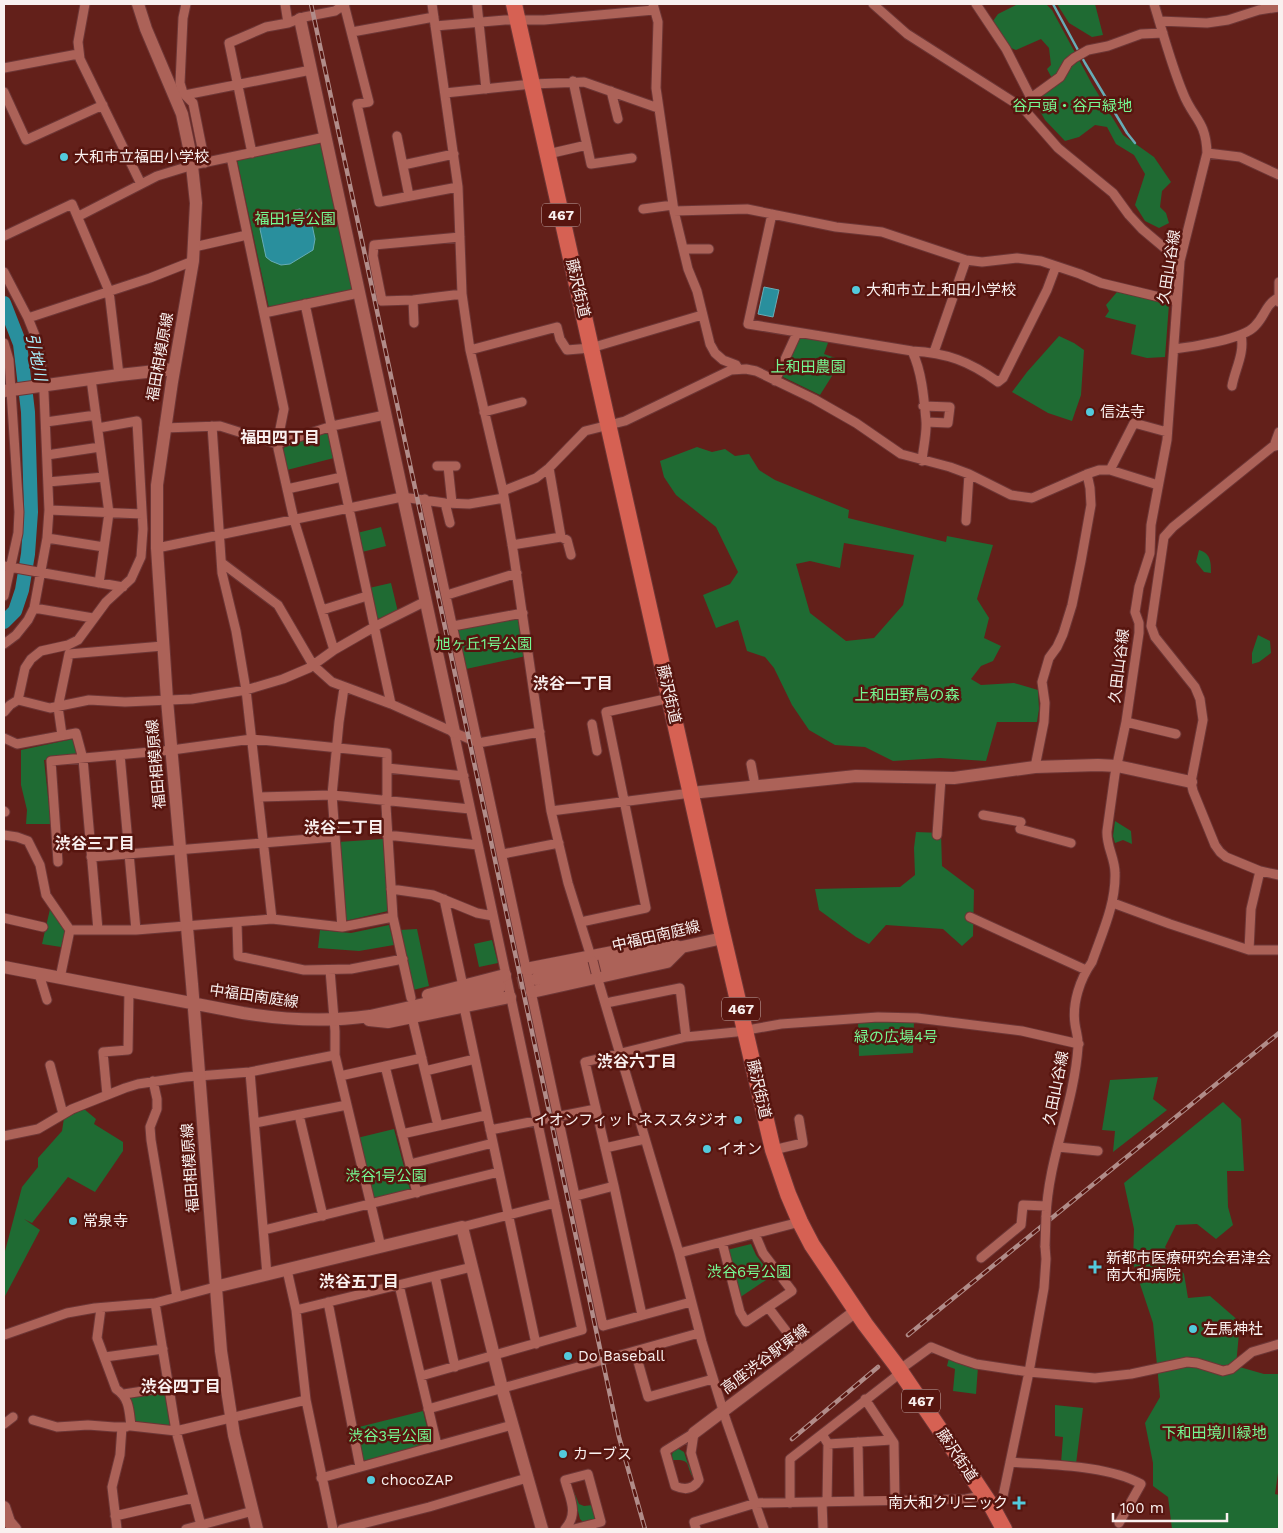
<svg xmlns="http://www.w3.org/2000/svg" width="1283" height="1533" viewBox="0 0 1283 1533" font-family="'Work Sans','Noto Sans JP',sans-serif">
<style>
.green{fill:#1f6b33;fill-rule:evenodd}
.water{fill:#298f9d;stroke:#67acb6}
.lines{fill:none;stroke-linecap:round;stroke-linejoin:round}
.stream{stroke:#67acb6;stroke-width:2.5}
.river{stroke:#298f9d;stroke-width:14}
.secondary-tunnel{stroke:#7a3f3a;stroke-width:12;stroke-dasharray:12 6;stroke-linecap:butt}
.street-casing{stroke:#6d3636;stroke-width:11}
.secondary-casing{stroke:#6d3636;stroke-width:14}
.highway-casing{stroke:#6d3636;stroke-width:18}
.street{stroke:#ac6258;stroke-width:9}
.secondary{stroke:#ac6258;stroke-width:12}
.highway{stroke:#d66153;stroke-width:16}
.rail-casing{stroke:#b18c89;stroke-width:4.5}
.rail{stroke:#57150f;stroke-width:2.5;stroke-dasharray:8;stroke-linecap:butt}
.street-bridge-casing{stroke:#6d3636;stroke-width:11;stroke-linecap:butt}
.street-bridge{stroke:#ac6258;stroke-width:9}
.poi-dot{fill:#53cadc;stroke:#57150f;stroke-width:2}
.labels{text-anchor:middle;stroke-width:5;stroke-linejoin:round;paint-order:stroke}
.shield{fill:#57150f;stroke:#c8aeac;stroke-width:1}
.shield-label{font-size:14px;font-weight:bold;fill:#f9f0ef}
.park-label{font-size:15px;fill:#75f992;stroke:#57150f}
.poi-label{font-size:15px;fill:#f9f0ef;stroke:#57150f;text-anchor:start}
.street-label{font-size:15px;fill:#f9f0ef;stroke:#57150f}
.water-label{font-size:16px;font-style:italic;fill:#a9f2fe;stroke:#57150f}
.neighbourhood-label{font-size:16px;font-weight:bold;fill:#f9f0ef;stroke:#57150f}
</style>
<rect width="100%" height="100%" fill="#63201a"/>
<path class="green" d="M1018 4H1046L1052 10 1092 84 1123 135 1154 157 1171 182 1162 191 1160 207 1166 213 1169 223 1159 228 1145 221 1135 205 1145 174 1134 155 1116 144 1107 127 1095 125 1079 137 1065 141 1045 120 1037 106 1042 95 1055 84 1047 69 1051 65 1049 48 1041 39 1016 50 1006 46 993 21 998 14Z
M1057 4H1095L1103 35 1092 37 1069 23Z
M324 142 355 292 269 308 237 160Z
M1117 292 1169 304 1165 357 1147 358 1131 354 1136 325 1105 317 1109 311 1106 305Z
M801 334 829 340 824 354 842 360 820 395 781 376Z
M1059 336 1074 343 1084 350 1081 395 1072 421 1048 413 1012 392 1027 372Z
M325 433 329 435 334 458 287 470 282 450 285 447Z
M697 447 712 452 725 449 735 456 749 454 759 470 775 480 849 510 848 518 946 542 947 536 993 545 977 599 989 618 984 638 1001 646 993 661 981 666 971 679 981 685 1014 683 1038 690 1039 709 1037 722H997L986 761 940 758 893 761 865 747 835 745 809 730 792 705 774 668 765 657 747 651 738 620 716 628 703 595 730 584 738 572 716 527 676 495 664 477 660 461ZM844 543 914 555 903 605 874 638 846 641 810 613 796 564 810 561 840 568Z
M381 527 386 546 362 552 357 533Z
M1199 550C1211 553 1211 563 1211 573L1204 572 1196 562Z
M391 583 398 612 381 620 375 616 369 588Z
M520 618 526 656 466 669 458 630 460 627Z
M1258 635 1270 641 1271 653 1259 662 1252 664V653Z
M73 739 77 753 74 758 44 760 51 824H26L27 810 21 785V750Z
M1115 821 1131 831 1132 844 1123 840 1115 843 1113 836Z
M916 832 941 833 942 866 974 890 973 936 962 946 943 929 886 925 869 944 856 937 819 910 815 889 900 887 915 875 914 848Z
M383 839 388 911 345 921 338 842Z
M50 909 66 929 61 947 42 944Z
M389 925 394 945 359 951 318 948 320 930 351 933Z
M417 929 429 986 413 990 399 930Z
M492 940 498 963 479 967 474 944Z
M914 1020 913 1053 859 1056 858 1021Z
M1158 1077 1153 1099 1167 1110 1113 1152 1115 1131 1102 1130 1110 1080Z
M1223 1102 1241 1119 1244 1171H1227L1228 1207 1233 1225 1216 1239 1197 1224 1176 1225 1165 1247 1184 1274 1188 1298 1210 1296 1240 1322 1236 1366 1264 1374H1279V1466L1275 1494 1279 1495V1529H1172L1168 1497 1153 1486V1463L1145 1423 1160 1397 1153 1323 1133 1263 1134 1229 1124 1183Z
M84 1109 96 1119 94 1124 123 1142V1151L95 1192 68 1177 32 1223 24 1219 40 1230 4 1298V1255L22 1187 38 1167V1158L62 1131 64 1118Z
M394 1129 410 1189 408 1192 374 1200 357 1138Z
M751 1244 756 1255 772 1276 739 1298 727 1250Z
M949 1358 978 1367 976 1394 953 1391 955 1369 947 1366Z
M163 1390 167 1393 172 1423 168 1426 134 1421 130 1398 131 1396Z
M1055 1405 1083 1408 1076 1464 1061 1463 1063 1437 1055 1436Z
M423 1411 431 1443 363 1461 355 1428Z
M677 1448 684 1452 688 1464 695 1475 694 1479C685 1466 693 1459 673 1460 671 1454 672 1452 677 1448Z
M572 1487 579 1504 584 1506 593 1505 595 1517 594 1520 584 1523 580 1519Z"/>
<path class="water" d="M300 209 310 215 315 239 313 250 290 264 281 265 271 261 266 257 260 229 263 218 270 214 287 217 295 210Z
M764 287 779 290 773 317 758 314Z"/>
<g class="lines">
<path class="stream" d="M1053 4 1085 63 1127 133 1135 143"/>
<path class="river" d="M4 303 20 344 28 412 31 512 28 554 22 590 15 611 4 622"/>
<path class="secondary-tunnel" d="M500 987 536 979"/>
<g class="street-casing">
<path id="street" d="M85 4 78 42 80 59 141 184
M186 4 183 18 180 83 183 93 193 103 205 163
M285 4 288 23 304 17 335 11 345 4
M344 4 369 102 357 104 379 202 458 187
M432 4 458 187 462 294 470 350 503 491 513 550 551 811 568 883 592 960
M477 4 486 89
M653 4 658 22 656 88 674 211 688 269 697 291 710 344 715 353 723 360 736 365 738 369
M873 4 907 34 1023 108 1058 148 1113 193 1129 215 1142 229 1180 261
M976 4 1006 49 1031 98
M1159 21 1207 23 1228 20 1259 10 1279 7
M435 26 505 20H544L654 10
M352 32 434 17
M4 68 78 54
M573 81 591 164 632 158
M611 91 618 119
M4 92 26 140 103 105
M445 93 532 84 584 82 658 108
M185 95 311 70
M1023 108 1031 98 1060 77 1068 63 1074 58 1088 50 1108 46 1141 34 1163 33
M397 136 409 196
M252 153 229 43 266 27 288 23
M1207 153 1240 157 1279 175
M548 154 587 145
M231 157 284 409 277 444 294 520 334 650
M403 165 454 154
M643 209 673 205
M674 211 747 209 836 227 882 232 966 260 982 262 1017 258 1041 261 1080 274 1101 283 1176 301
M772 214 748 324 912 351C947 353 969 361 998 382L1003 378 1047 290 1056 266
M79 216 157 176 193 165 325 137
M4 236 72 204 109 291 119 375
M460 237 374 245 373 256 382 301 413 300 462 294
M194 247 247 235
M684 249H709
M4 272 28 318 38 343 40 355 44 393 49 510 47 538 34 608 28 620 16 635 4 644
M413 300 414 323
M1279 302V282
M305 304 391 704
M264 313 359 293
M28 318 150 278 193 261
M4 343 9 360 19 512 18 533 4 596
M1174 349C1192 347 1244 339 1255 326 1266 315 1264 306 1279 297
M470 350 557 327 560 339 567 350 591 348 702 315
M912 351C922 372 924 398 926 421 927 434 923 448 922 461
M934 352 966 260
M91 379 109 513 99 583
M775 381 797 333
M1232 386C1235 369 1245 353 1241 335
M923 406 950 407 948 423 926 422
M484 412 522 402
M46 422 96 415
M212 426 222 573 236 631 246 690 272 919
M164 428 220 426 277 444 332 426 385 415
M1279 445 1272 447 1173 527 1164 537 1151 626 1155 637 1195 687 1200 699 1203 720 1191 782 1193 791 1215 845 1220 852 1226 857 1260 871 1279 875
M1274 446 1279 432
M47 455 100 447
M437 466H456
M448 466 452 503
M1110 470 1134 423 1167 432
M48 482 104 477
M287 489 342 477
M503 491 536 478 549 468 585 431 625 421 731 370 746 369 756 371 814 399 856 423 901 454 950 467 969 474 1011 495 1032 498 1087 474 1099 470H1110L1158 485
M425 499 603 1326 691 1302
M445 503 450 523
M49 510 142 514
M966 521 969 474
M561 537 567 540 571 555
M47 538 104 547
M512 545 561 537 549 468
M157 548 402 497 445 503 469 504 504 498
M222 563 278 605 313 665 332 682 391 704 478 743 540 732
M4 566 123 587
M447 595 517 573
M34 608 93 618
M322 610 367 596
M453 626 523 613
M18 700 25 668 31 659 41 651 68 645 78 640 106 602 131 579 141 557 143 529 137 421 98 428
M4 712 10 705 18 700 50 708 89 700 125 702 192 699 246 690 283 679 309 668 334 650 374 627 426 601
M1126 722 1176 734
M592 724 597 751
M62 735 58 707 69 654 163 646
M4 738 17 744 76 733 83 759 98 930
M120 755 136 930
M751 764 755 785
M1035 767 1044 722 1045 703 1042 682 1049 658 1057 647 1063 634 1072 605 1081 561 1091 505 1090 488 1087 474
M387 768 464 776
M259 797 332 795 470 809
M4 811 5 812
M551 811 691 793
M983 815 1021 822
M1020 829 1071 843
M4 835 17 837 28 841 40 865 46 895 70 930 60 978
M387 835 478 845
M937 835 941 778
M503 854 559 843
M91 857 335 837
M58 862 51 761 172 750 252 739 387 753V801L386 806 393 917 411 998
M391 889 433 895 477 913 493 916
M444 899 463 986
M1113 903 1170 924 1249 950H1279
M970 917 1086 970
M4 918 43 927
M581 922 646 908 606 712 670 698
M237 923 238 956 304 970 351 969 403 959
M342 927 332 795 339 722 344 688
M70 930H136L272 919 342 927 393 917
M1249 950 1251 909 1260 871
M330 970 335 1031V1055L381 1247
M596 973 679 1253 702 1342 726 1420 764 1529
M39 974 47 1000
M606 1003 680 988 686 1037
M464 1007 536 1344
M412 1017 438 1126
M50 1065 63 1114
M385 1066 417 1193
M425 1071 475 1059
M250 1072 267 1275
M340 1076 422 1058
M153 1081 157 1099V1109L150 1127 151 1140 177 1297
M107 1095 103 1052 128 1050 129 991
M596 1109 585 1062 686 1037 736 1032 781 1024 878 1017 917 1018 1022 1031 1079 1044
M299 1115 323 1216
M255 1123 347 1105
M490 1130 596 1109 614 1186 576 1196
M402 1134 487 1115
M4 1136 38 1129 72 1109 125 1088 138 1084 185 1077 250 1072 335 1055
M1058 1147 1098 1151
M605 1148 645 1139
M773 1150 803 1143 799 1119
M410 1164 493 1143
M614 1186 642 1315
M1046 1217C1048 1159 1074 1105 1078 1047 1079 1039 1076 1032 1075 1024 1072 1003 1080 979 1092 962 1102 933 1116 904 1115 873 1115 858 1106 846 1107 831L1115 774 1126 722 1139 633V623L1135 612 1139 587 1150 553 1151 525 1167 440 1180 261 1207 153C1206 120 1193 119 1183 93 1171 64 1163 33 1154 4
M462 1227 555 1203
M264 1230 499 1172
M722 1242 740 1312 746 1322 792 1291 763 1253 755 1234
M679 1253 800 1222
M981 1258 1021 1225 1023 1205 1046 1206
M287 1270 296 1310 306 1400 333 1529
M435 1276 455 1367
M399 1285 437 1445
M328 1302 360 1467
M155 1303 176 1431 202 1529
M768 1307 802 1352
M101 1308 97 1338 116 1389C130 1398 129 1412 131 1426L176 1431 306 1400
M296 1310 472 1267
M4 1335 67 1313 95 1308 155 1303 215 1287
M635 1351 648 1397 713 1379
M105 1357 163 1349
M421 1376 582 1330 454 732
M124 1394 169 1387
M865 1399 894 1443 895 1501
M428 1409 699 1333
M33 1420 57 1427 88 1425 114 1427H126
M4 1424 13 1417
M694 1433 691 1453 699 1480C693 1490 684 1490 675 1486L665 1451Z
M822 1434 828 1444 827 1502
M858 1442 859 1501
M828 1444 892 1440
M1010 1462C1049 1465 1108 1465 1141 1484L1119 1523
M321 1478 512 1425
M822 1502 823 1529
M790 1503V1459L894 1378 906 1365 931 1347 958 1358 976 1364 1029 1372 1095 1378 1131 1374 1187 1362 1197 1363 1223 1371 1231 1369 1252 1352 1279 1344
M992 1507 998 1503 1003 1496 1029 1372 1044 1288 1046 1259 1045 1246
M115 1516 193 1498
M117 1529 112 1487 120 1455 122 1427
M186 1529 253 1511
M342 1529 429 1507 527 1478
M565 1529C579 1513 570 1499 565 1480L588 1474 601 1522 574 1529
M696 1529 694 1522 756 1503 966 1499 976 1497 982 1493"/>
</g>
<g class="secondary-casing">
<path id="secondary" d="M138 4 146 29 182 114 191 157 196 203 193 261 172 382 157 485V548L167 700 192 984 221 1351 234 1435 257 1529
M300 19 454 732
M4 391 119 375 174 369
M691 793 856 776 954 778 1035 767 1098 765 1117 766 1191 782
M4 967 243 1013C285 1020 328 1022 370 1016L500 987
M526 969 664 942 681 948
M536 979 723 938
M532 992 667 962 681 948
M428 995 505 975
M369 1020 388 1022 510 997
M215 1287 462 1227 502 1388 542 1529
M694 1433 856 1311
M4 1507 9 1522 15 1529"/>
</g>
<g class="highway-casing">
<path id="highway" d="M514 4 720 924 773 1150 788 1194 800 1222 812 1245 865 1324 896 1365 962 1462 992 1507 1004 1529"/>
</g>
<use href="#street" class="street"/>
<use href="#secondary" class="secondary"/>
<use href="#highway" class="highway"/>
<g class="rail-casing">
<path id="rail" d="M311 4 619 1437 645 1529
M908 1335 1279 1033
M792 1439 878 1367"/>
</g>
<use href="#rail" class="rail"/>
<g class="street-bridge-casing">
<path id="street-bridge" d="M593 961 596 973
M1045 1246 1046 1217"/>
</g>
<use href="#street-bridge" class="street-bridge"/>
</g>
<g class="poi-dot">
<circle cx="64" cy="157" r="5"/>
<circle cx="856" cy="290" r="5"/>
<circle cx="1090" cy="412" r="5"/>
<circle cx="738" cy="1120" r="5"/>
<circle cx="707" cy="1149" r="5"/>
<circle cx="73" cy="1221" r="5"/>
<path d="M1092.5 1259.5h5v5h5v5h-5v5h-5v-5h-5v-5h5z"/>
<circle cx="1193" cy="1329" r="5"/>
<circle cx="568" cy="1356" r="5"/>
<circle cx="563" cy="1454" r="5"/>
<circle cx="371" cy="1480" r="5"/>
<path d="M1016.5 1495.5h5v5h5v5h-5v5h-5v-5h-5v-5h5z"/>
</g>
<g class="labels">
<g class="shield">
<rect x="542" y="203.5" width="38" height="23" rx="4"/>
<rect x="722" y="997.5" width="38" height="23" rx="4"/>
<rect x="902" y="1389.5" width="38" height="23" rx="4"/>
</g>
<g class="shield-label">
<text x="561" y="220">467</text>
<text x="741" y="1014">467</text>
<text x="921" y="1406">467</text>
</g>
<g class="park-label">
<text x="1072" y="111">谷戸頭・谷戸緑地</text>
<text x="295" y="224">福田1号公園</text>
<text x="808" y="372">上和田農園</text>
<text x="484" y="649">旭ヶ丘1号公園</text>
<text x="907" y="700">上和田野鳥の森</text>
<text x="896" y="1042">緑の広場4号</text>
<text x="386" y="1181">渋谷1号公園</text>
<text x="749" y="1277">渋谷6号公園</text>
<text x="1214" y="1438">下和田境川緑地</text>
<text x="390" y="1441">渋谷3号公園</text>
</g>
<g class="poi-label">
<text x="74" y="162">大和市立福田小学校</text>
<text x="866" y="295">大和市立上和田小学校</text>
<text x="1100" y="417">信法寺</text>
<text x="728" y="1125" text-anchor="end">イオンフィットネススタジオ</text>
<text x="717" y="1154">イオン</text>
<text x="83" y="1226">常泉寺</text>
<text x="1106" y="1263">新都市医療研究会君津会<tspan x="1106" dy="17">南大和病院</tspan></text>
<text x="1203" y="1334">左馬神社</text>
<text x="578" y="1361">Do Baseball</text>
<text x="573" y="1459">カーブス</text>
<text x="381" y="1485">chocoZAP</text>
<text x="1008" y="1508" text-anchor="end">南大和クリニック</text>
</g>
<g class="street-label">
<text transform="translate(1169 267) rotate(-81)" y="5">久田山谷線</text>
<text transform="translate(578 288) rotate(77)" y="5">藤沢街道</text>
<text transform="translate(160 357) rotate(-80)" y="5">福田相模原線</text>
<text transform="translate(1119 666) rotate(-83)" y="5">久田山谷線</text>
<text transform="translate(669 694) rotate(77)" y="5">藤沢街道</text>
<text transform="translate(156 764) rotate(-95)" y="5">福田相模原線</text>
<text transform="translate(656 936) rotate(-13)" y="5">中福田南庭線</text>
<text transform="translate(254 996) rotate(8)" y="5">中福田南庭線</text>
<text transform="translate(1056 1088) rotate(-79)" y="5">久田山谷線</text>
<text transform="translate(759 1089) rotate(77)" y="5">藤沢街道</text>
<text transform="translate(190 1168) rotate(-94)" y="5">福田相模原線</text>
<text transform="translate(765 1359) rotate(-37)" y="5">高座渋谷駅東線</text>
<text transform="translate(957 1455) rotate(56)" y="5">藤沢街道</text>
</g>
<g class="water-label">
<text transform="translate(37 357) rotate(79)" y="6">引地川</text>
</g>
<g class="neighbourhood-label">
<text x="280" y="443">福田四丁目</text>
<text x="573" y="689">渋谷一丁目</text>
<text x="344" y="833">渋谷二丁目</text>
<text x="95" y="849">渋谷三丁目</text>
<text x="637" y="1067">渋谷六丁目</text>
<text x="359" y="1287">渋谷五丁目</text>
<text x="181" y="1392">渋谷四丁目</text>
</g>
</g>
<rect width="1283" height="1533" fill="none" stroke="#f9f0ef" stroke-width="10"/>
<path d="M1113 1513v8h114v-8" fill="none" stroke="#f9f0ef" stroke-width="2.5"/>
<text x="1120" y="1513" font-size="15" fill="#f9f0ef" stroke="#57150f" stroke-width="4" paint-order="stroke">100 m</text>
</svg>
